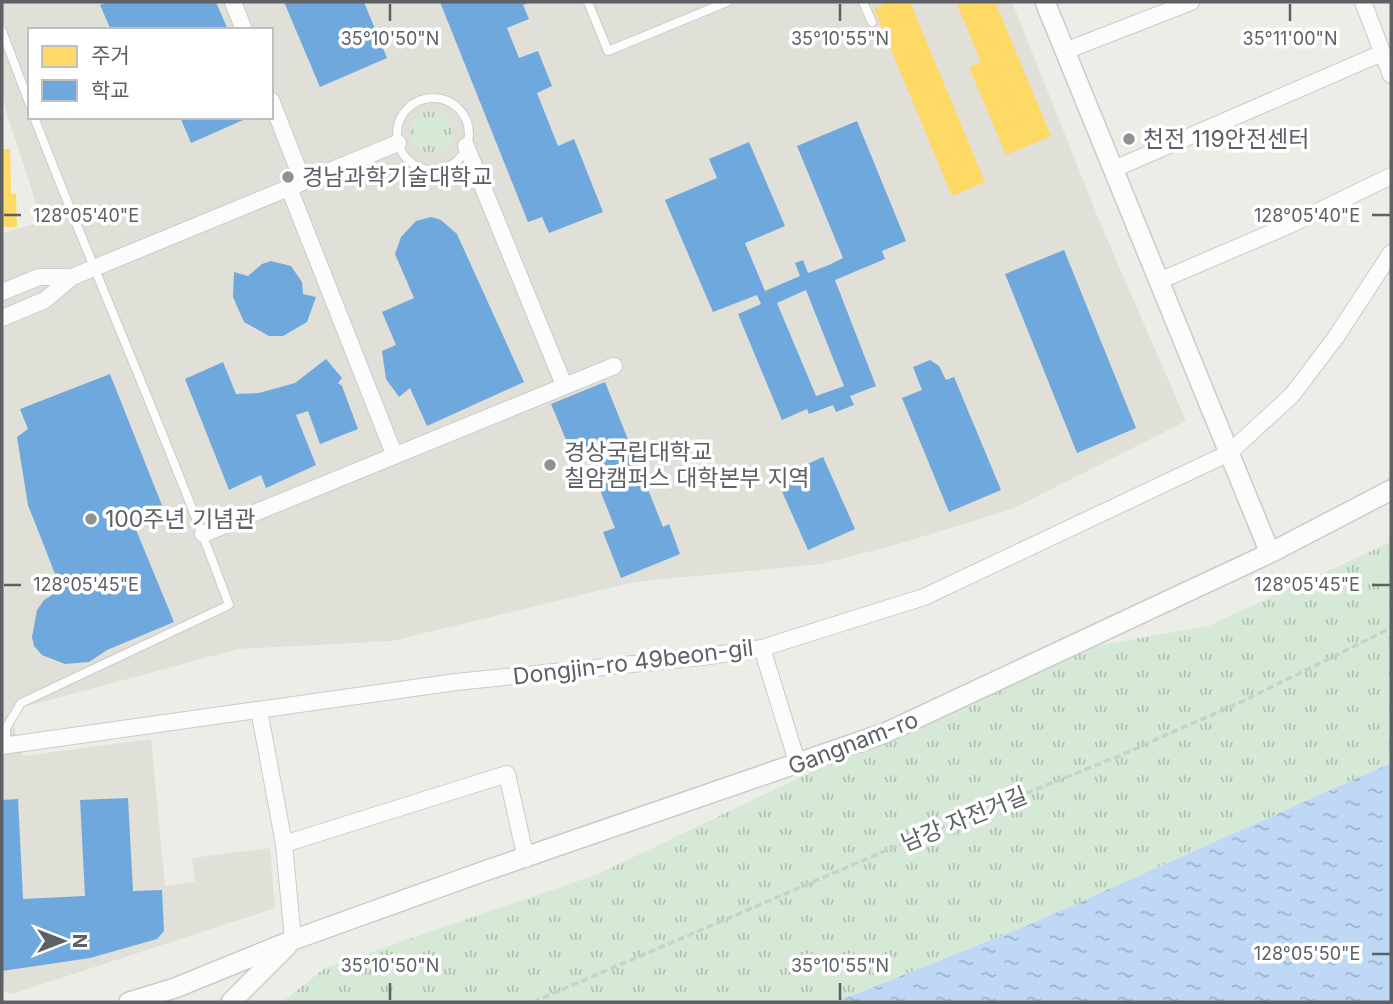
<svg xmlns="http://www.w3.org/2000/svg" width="1393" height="1004" viewBox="0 0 1393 1004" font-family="Inter,'Noto Sans KR',sans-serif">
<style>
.education{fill:#e0dfd8;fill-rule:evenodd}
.park{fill:url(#park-tufts)}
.water{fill:url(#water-ripples)}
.homes{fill:#ffd966}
.schools{fill:#6fa8dc;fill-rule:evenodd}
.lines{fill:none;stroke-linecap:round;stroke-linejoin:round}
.service-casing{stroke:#cacbca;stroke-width:10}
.minor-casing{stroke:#cacbca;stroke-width:18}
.tertiary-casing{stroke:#cacbca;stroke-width:22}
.path{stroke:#cbcfcd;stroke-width:3.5;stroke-dasharray:7 3.5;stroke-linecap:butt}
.service{stroke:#fcfcfc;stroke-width:8}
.minor{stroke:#fcfcfc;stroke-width:16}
.tertiary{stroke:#fcfcfc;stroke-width:19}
.ticks{fill:none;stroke:#5d6065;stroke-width:2.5}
.poi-dot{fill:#8f9193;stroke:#fff;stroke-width:2.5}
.labels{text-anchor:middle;stroke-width:7;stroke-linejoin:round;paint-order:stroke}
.poi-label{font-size:23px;fill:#5d6065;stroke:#fff;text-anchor:start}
.street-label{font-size:23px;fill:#5d6065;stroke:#fff}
.ticks-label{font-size:18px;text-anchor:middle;fill:#5d6065;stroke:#fff;stroke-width:7;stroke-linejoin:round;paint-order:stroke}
</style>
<defs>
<pattern id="park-tufts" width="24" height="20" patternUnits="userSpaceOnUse" patternTransform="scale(1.75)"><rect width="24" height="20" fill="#d6e9d6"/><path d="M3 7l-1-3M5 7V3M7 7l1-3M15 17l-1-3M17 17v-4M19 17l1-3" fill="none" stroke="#b1c0b1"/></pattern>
<pattern id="water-ripples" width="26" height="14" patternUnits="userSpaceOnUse" patternTransform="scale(1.75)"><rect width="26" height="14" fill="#bed8f5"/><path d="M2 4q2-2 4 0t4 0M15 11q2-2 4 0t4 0" fill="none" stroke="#9eb3ca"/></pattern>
</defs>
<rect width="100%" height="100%" fill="#edede8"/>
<path class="education" d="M2 2H1012L1099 220 1186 421 1012 509 895 545 821 564 634 582 392 641 238 649 9 711 23 756 151 739 165 886 195 882 192 858 270 848 275 908 12 994 2 991V233L42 222 2 98ZM30 30H271V117H30Z"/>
<path class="park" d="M411 132a21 21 0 1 1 42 0a21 21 0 1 1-42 0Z
M1391 542V763L1033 923 836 1002H282L325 968 598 874 1062 652 1208 626Z"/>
<path class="water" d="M1391 763V1002H836L1033 923Z"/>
<path class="homes" d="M890 2H910L985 182 952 196 874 9Z
M956 2H995L1051 136 1006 155 969 67 981 62Z
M2 149H10L11 194H16L17 227H2Z"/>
<path class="schools" d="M107 2H216L228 30H111L100 5Z
M284 2H364L387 58 320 87Z
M440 2H531L523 5 529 19 507 28 519 58 538 51 552 86 537 93 558 146 574 139 603 212 549 233 542 217 528 222Z
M180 117H250L191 143Z
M857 121 906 241 882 251 885 259 835 280 876 386 850 396 854 405 836 412 833 405 809 414 807 409 782 420 738 314 761 304 757 295 713 312 665 200 717 178 709 159 749 142 785 226 745 243 765 291 800 276 795 263 803 260 808 273 829 265 843 258 797 146ZM806 290 844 386 816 396 777 303Z
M431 217 441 220 457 234 524 382 427 426 410 388 399 397 386 379 382 351 396 345 382 312 414 298 395 254 401 237 416 221Z
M1064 250 1136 428 1077 453 1005 274Z
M271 261 291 266 302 282 303 294 316 297 307 322 283 336H269L244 322 233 297 234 272 248 276 262 264Z
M326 359 342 378 338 383 342 386 358 429 320 444 308 411 296 415 316 465 266 488 261 475 229 490 185 379 223 362 236 394 259 393 295 383Z
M930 360 939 366 946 380 954 377 1001 490 949 512 902 398 922 390 913 367Z
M110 374 165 513 134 525 174 622 107 650 89 662 65 664 42 655 34 646 32 637 37 610 44 600 61 589 28 505 17 437 28 429 20 409Z
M605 382 663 527 669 524 680 554 621 578 603 532 615 528 581 442 569 447 551 404Z
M823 457 855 529 808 550 776 478Z
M128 798 133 891 162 890 164 931 157 939 90 958 2 971V800L18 799 23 899 85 896 80 800Z"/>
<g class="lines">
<g class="service-casing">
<path id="service" d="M588 2 608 51 727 2
M863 2 872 22
M2 31 30 105
M397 134a36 36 0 1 1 72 0a36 36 0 1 1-72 0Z
M6 740V728L21 703 229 605C169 441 97 281 34 117"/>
</g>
<g class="minor-casing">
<path id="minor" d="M233 2 244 30
M1363 2 1391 75
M1065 51 1191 2
M271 100 303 182
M466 146 564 385
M1114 169 1382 53
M289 188 394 454
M1159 281 1292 224 1391 176
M2 292 39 277H72
M2 318 45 300 72 277 398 143
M203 534 614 366
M762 648 798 765
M259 710 284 844 293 940
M2 746 456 682 702 657 762 648 924 597 1229 453 1292 395 1336 337 1391 253
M284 844 507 774 526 859"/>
</g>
<g class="tertiary-casing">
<path id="tertiary" d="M1045 2 1270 553
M129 1002 175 988 293 940 479 873 885 733 1270 553 1391 490
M231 1002 287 946"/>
</g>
<path class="path" d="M533 1002 920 836 1119 756 1245 700 1391 628"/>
<use href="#service" class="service"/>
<use href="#minor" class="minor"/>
<use href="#tertiary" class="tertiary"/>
</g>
<path class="ticks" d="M390 4V21M840 4V21M1290 4V21M4 215H21M1372 215H1390M4 585H21M1372 585H1390M1372 954H1390M390 983V1000M840 983V1000"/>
<g class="poi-dot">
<circle cx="1129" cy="139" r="7"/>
<circle cx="288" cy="177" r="7"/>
<circle cx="550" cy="465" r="7"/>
<circle cx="91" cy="519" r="7"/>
</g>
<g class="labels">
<g class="poi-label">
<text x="1143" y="147">천전 119안전센터</text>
<text x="302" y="185">경남과학기술대학교</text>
<text x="564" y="460">경상국립대학교<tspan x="564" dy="26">칠암캠퍼스 대학본부 지역</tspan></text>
<text x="105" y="527">100주년 기념관</text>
</g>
<g class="street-label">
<text transform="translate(633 662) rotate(-7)" y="8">Dongjin-ro 49beon-gil</text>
<text transform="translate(853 743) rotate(-21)" y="8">Gangnam-ro</text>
<text transform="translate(964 819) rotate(-22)" y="8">남강 자전거길</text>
</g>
</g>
<g class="ticks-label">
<text x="390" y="45">35°10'50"N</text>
<text x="840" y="45">35°10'55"N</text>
<text x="1290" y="45">35°11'00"N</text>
<text x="1307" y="222">128°05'40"E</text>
<text x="86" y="222">128°05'40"E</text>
<text x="1307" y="591">128°05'45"E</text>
<text x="86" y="591">128°05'45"E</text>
<text x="1307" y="960">128°05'50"E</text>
<text x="390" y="972">35°10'50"N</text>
<text x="840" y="972">35°10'55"N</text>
</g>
<rect width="1393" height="1004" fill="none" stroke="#5d6065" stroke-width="7"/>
<rect x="28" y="28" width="245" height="91" fill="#ffffff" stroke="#bebfc1" stroke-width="2"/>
<rect x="42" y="46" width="35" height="21" fill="#ffd966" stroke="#bebfc1" stroke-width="2"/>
<text x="91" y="63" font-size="21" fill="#5d6065">주거</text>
<rect x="42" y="80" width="35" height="21" fill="#6fa8dc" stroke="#bebfc1" stroke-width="2"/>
<text x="91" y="98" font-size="21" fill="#5d6065">학교</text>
<g transform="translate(63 941) rotate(90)" stroke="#ffffff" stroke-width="5" paint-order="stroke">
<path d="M0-5L12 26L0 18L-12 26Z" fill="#5d6065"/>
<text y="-10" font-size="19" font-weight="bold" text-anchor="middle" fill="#5d6065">N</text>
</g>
</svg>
